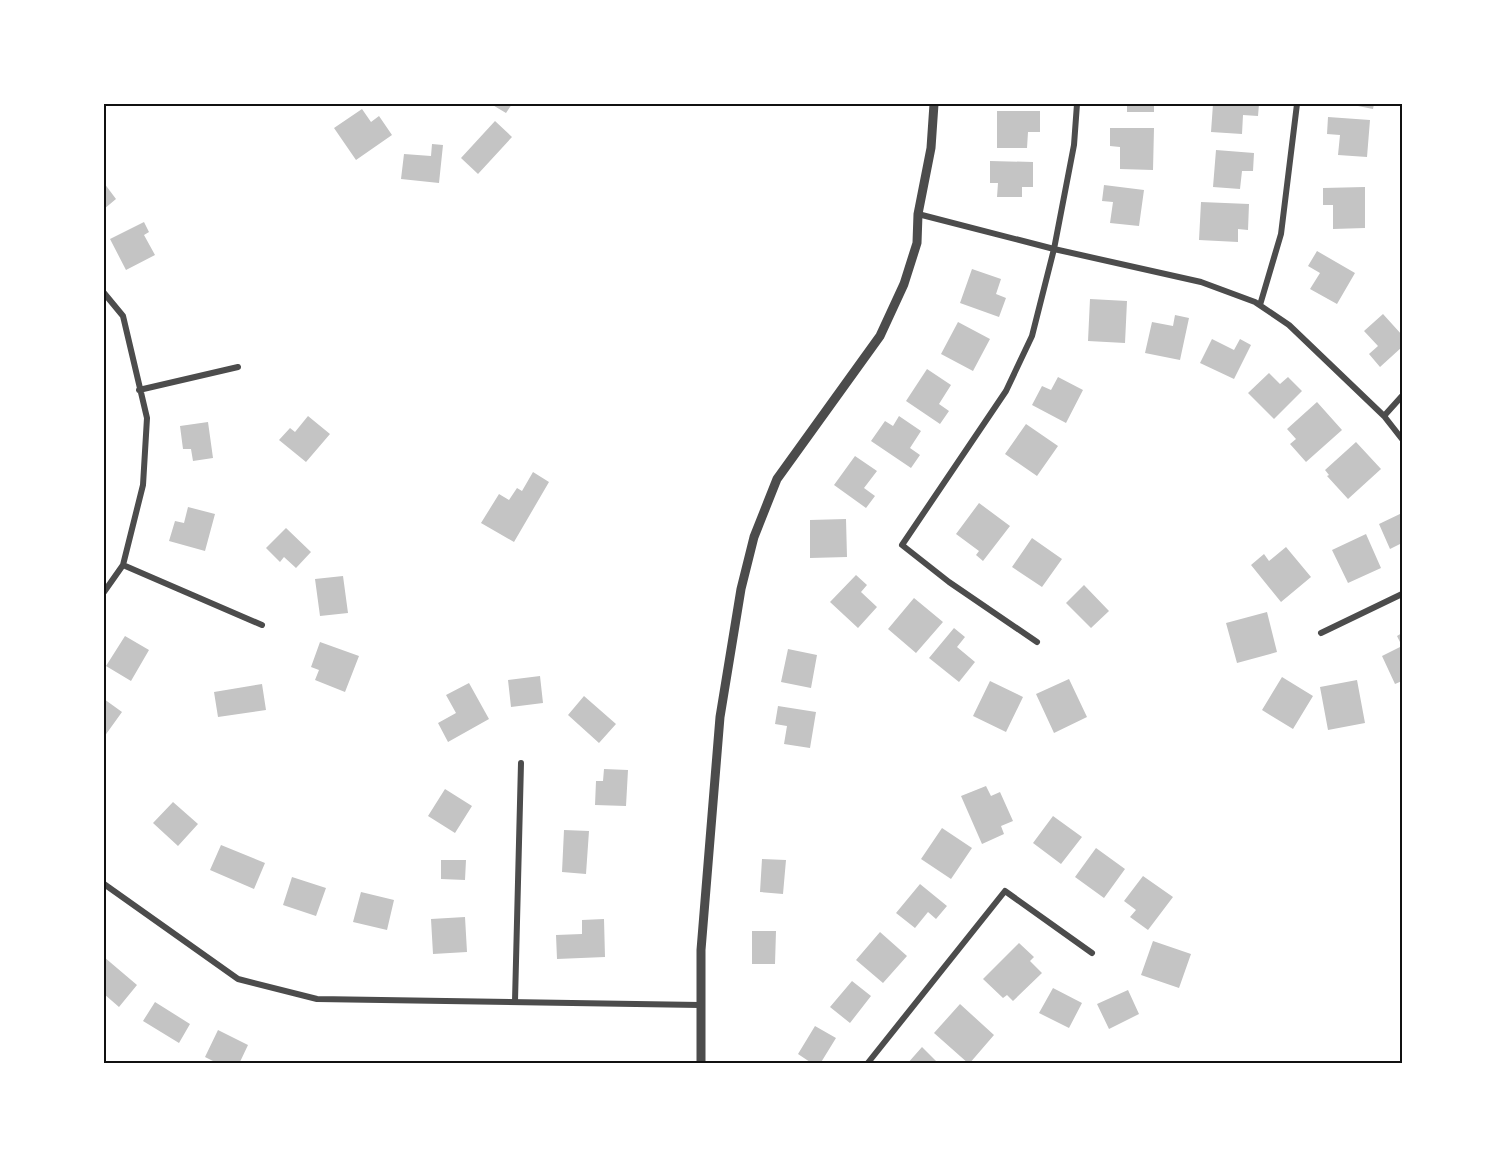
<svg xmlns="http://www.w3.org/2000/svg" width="1506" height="1167" viewBox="0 0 1506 1167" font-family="Literata,serif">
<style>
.building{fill:#c4c4c4}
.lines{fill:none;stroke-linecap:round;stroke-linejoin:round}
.minor{stroke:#4c4c4c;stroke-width:6}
.tertiary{stroke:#4c4c4c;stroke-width:9}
.neatline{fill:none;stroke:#111;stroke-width:2}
</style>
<rect width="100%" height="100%" fill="#fff"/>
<path class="building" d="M491 104H512L506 113Z
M1127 104H1154V112H1127Z
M1213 104H1259L1258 116 1243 115 1242 134 1211 132Z
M1348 104H1374L1373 109Z
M362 109 371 122 379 116 392 135 356 160 334 128Z
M997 111H1040V132H1028L1027 148H997Z
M1328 117 1370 120 1367 157 1338 155 1340 135 1327 134Z
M495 121 512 137 478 174 461 158Z
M1110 128H1154L1153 170 1120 169V147L1110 146Z
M432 144 443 145 439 183 401 179 404 154 431 156Z
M1216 150 1254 153 1253 171H1242L1240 189 1213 187Z
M990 161 1033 162V187H1022V197H997L998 183H990Z
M104 183 116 199 104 209Z
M1104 185 1144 190 1139 226 1110 223 1113 202 1102 201Z
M1365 187V228L1333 229V205H1323V188Z
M1201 202 1249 204 1248 230 1238 229V242L1199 240Z
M144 222 149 232 144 235 155 255 126 270 110 239Z
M1317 251 1355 273 1337 304 1310 289 1320 273 1308 266Z
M972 269 1001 279 996 294 1006 298 999 317 960 303Z
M1090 299 1127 301 1125 343 1088 341Z
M1383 314 1402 335V347L1380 367 1369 354 1378 346 1364 331Z
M1175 315 1189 318 1180 360 1145 353 1152 322 1173 326Z
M958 322 990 339 973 371 941 354Z
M1212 339 1234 350 1240 339 1251 345 1234 379 1200 363Z
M927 369 951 385 939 404 949 411 940 424 906 401Z
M1269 373 1280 384 1288 377 1302 391 1274 419 1248 393Z
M1058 377 1083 390 1066 423 1032 405 1042 386 1051 390Z
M1317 402 1342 430 1306 462 1290 444 1296 439 1287 429Z
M308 416 330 434 306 462 279 440 290 428 295 432Z
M899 416 921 431 910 448 920 455 911 468 871 441 885 421 893 426Z
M208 422 213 458 193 461 191 449H183L180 426Z
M1026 424 1058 446 1037 476 1005 454Z
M1356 442 1381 469 1348 499 1327 476 1329 475 1325 470Z
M855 456 877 471 864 488 875 496 866 508 834 485Z
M533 472 549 482 514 542 481 523 499 494 509 500 517 488 522 491Z
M979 503 1010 526 983 561 976 555 979 551 956 534Z
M188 507 215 514 205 551 169 541 175 521 184 523Z
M1402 513V543L1390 549 1379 524Z
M846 519 847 557 810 558V520Z
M286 528 311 552 296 568 284 557 280 562 266 548Z
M1366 534 1381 568 1348 583 1332 550Z
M1032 538 1062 559 1042 587 1012 567Z
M1286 547 1311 577 1281 602 1251 565 1264 554 1269 561Z
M856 575 867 585 861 592 877 607 858 628 830 602Z
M343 576 348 613 320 616 315 579Z
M1084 585 1109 611 1091 628 1066 603Z
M914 598 943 622 916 653 888 629Z
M1267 612 1277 652 1237 663 1226 623Z
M954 628 965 637 957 647 975 662 959 682 929 658Z
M1402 633V681L1395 684 1382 656 1402 646 1397 636Z
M125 636 149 650 131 681 106 666Z
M320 642 359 656 345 692 315 680 319 670 311 667Z
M788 649 817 655 811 688 781 682Z
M540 676 543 703 511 707 508 680Z
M1282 677 1313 696 1293 729 1262 710Z
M1069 679 1087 717 1054 733 1036 694Z
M1357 680 1365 723 1328 730 1320 687Z
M990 681 1023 697 1006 732 973 716Z
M469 683 489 719 448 742 438 723 456 713 446 695Z
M262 684 266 710 218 717 214 692Z
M584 696 616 724 599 743 568 715Z
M104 699 122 712 104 737Z
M778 706 816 712 810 748 784 744 787 726 775 724Z
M604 769 628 770 626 806 595 805 596 781H603Z
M986 786 991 796 1000 792 1013 821 1001 826 1004 834 982 844 961 796Z
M445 789 472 806 455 833 428 816Z
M173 802 198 824 178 846 153 823Z
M1053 816 1082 837 1061 864 1033 843Z
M942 828 972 848 951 879 921 859Z
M564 830 589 831 586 874 562 872Z
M221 845 265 863 254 889 210 870Z
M1096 848 1125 869 1104 898 1075 877Z
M762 859 786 860 783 894 760 892Z
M441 860H466L465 880 441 879Z
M1143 876 1173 897 1148 930 1130 917 1136 910 1124 901Z
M292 877 326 888 316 916 283 905Z
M920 884 947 906 936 919 928 912 915 928 896 913Z
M361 892 394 900 387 930 353 922Z
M465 917 467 952 433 954 431 919Z
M604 919 605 957 557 959 556 935 582 934V920Z
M752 931H776L775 964H752Z
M880 932 907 956 883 983 856 960Z
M1153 941 1191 954 1179 988 1141 975Z
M1019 943 1034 957 1030 961 1042 973 1013 1001 1007 995 1003 998 983 979Z
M104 957 137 985 119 1007 104 994Z
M852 981 871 996 850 1023 830 1007Z
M1053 988 1082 1003 1069 1028 1039 1013Z
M1128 990 1139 1014 1109 1029 1097 1004Z
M155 1002 190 1024 179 1043 143 1021Z
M960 1004 994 1035 969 1064 934 1033Z
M815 1026 836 1038 820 1064H813L798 1054Z
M218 1030 248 1045 239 1064H219L205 1057Z
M922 1047 939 1064H907Z"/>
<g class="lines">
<path class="minor" d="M918 214 1054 249 1201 282 1255 302 1289 325 1384 416 1402 439
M104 293 123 316 147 418 143 485 123 565 104 592
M1260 305 1281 234 1297 104
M139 390 238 367
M1384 416 1402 396
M123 565 262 625
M1321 633 1402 594
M1037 642 949 582 902 545 1006 391 1032 336 1054 249 1074 145 1077 104
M104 884 238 979 317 999 700 1005
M515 1001 521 763
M867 1064 1005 891 1092 953"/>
<path class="tertiary" d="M701 1064V950L720 717 741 589 754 537 777 479 880 336 904 284 917 243 918 214 931 148 934 104"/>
</g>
<rect width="1506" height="1167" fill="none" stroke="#ffffff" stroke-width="210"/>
<rect x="105" y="105" width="1296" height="957" class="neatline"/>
</svg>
